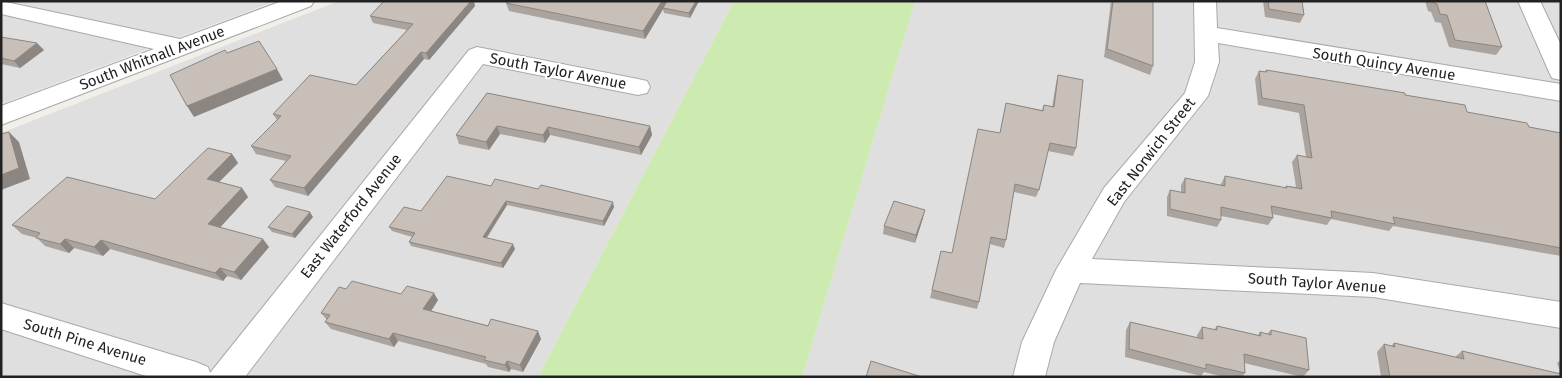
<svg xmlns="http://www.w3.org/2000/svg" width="1562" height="378" viewBox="0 0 1562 378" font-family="'Fira Sans',sans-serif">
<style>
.residential{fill:#e0dfdf}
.grass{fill:#cdebb0}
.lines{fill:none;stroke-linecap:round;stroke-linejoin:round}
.minor-casing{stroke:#a9a9a9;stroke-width:2}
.minor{fill:#fff;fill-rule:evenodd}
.wall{fill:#aba49e}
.shaded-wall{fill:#8b8681}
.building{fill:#c7bfb8;stroke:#8b8681}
.labels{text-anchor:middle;stroke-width:4;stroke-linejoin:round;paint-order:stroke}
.street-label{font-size:15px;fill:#222;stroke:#fff}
</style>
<rect width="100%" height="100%" fill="#f2efe9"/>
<path class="residential" d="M1 1H276L1 104Z
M339 1H734L538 377H1V133Z
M915 1H1561V377H802Z"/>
<path class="grass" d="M734 1H915L802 377H538Z"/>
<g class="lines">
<g class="minor-casing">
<path id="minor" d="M1 1 180 39 282 1H314L311 6 1 125V106L154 49 1 14Z
M1194 1H1216L1217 28 1561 84V101L1218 43 1219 62 1208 96 1124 202 1092 259 1373 273 1561 302V328L1373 297 1080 283 1054 342 1045 377H1013L1022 342 1056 270 1104 188 1185 93 1195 62Z
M1518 1H1540L1561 45V80L1552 78 1549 72Z
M477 47 638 79 647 81 650 87 647 93 638 95 483 64 245 377H149L1 329V303L196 362 208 367 210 373 469 50Z"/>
</g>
<use href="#minor" class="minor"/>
</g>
<path class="wall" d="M508 1H699L690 18 664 13 663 9 645 39 509 11 506 3Z
M1111 1H1153V66L1150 75 1104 57Z
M1263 1H1302L1304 15 1300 23 1265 17Z
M1425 1H1485L1502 47 1496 55 1449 47 1441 23 1435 22 1431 12 1428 11Z
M475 6 429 60 424 59 308 196 275 187 270 180 286 161 256 154 251 146 277 120 273 114 356 85 407 30 373 23 370 16Z
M1 37 44 50 20 68 1 64Z
M1266 70 1405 95 1467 112 1529 127 1561 133V256L1393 226 1389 231 1331 219 1327 225 1272 214 1273 218 1268 225 1221 216V220L1217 227 1167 216V197L1170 190 1181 192V185L1185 178 1221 185V184L1225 176 1285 188 1286 186 1296 187 1292 162 1297 155 1306 157 1299 113 1258 105 1255 79 1259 71 1265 72Z
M1058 75 1076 148 1073 156 1048 151 1039 190 1036 197 1014 192 1006 240 1004 248 990 244 979 302 977 309 930 298 941 251 952 253 1000 133 1006 103 1042 110 1044 105 1052 107 1056 83Z
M487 93 650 126 652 135 641 155 550 135 545 143 500 134 489 150 459 144 456 135Z
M232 154 238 163 219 182 242 188 248 197 220 227 269 247 241 280 227 276 223 281 110 249 103 256 74 248 69 253 45 246 37 238 22 234 12 225 155 199Z
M491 186 614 207 604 226 507 205 487 238 515 249 503 268 411 246 409 242 412 237 392 231 389 227 421 211Z
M313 217 295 238 272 232 268 227Z
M923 218 915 243 883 234 884 226Z
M346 289 401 294 438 300 431 311 541 339 523 372 511 369 509 372 488 367 486 364 398 341 394 347 331 329 325 322 327 320 321 313Z
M1130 322 1197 338V335L1202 327 1214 330 1217 326 1258 335 1260 332 1267 334 1271 330 1309 370 1303 377H1302L1244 363 1245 373 1242 377H1224L1204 372 1201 376 1125 357 1126 330Z
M1394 343 1455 357 1462 351 1557 374 1560 371 1557 363 1561 360V377H1381L1377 352 1384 344 1391 346Z"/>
<path class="shaded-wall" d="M471 1H474L475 6 429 60 426 53Z
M662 1H668L645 39 643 31Z
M696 1H699L690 18 689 13Z
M37 43 44 50 20 68 14 61Z
M421 52 424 59 308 196 304 188Z
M277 69 283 80 194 117 187 106Z
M497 126 500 134 489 150 486 142Z
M650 126 652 135 641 155 639 147Z
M548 127 550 135 545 143 543 135Z
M9 132 19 142 30 179 1 190V175Z
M232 154 238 163 213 188 207 179Z
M242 188 248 197 215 233 208 224Z
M506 201 507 205 484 241 483 237Z
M613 202 614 207 604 226 603 221Z
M925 210 923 218 915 243 916 235Z
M310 212 313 217 295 238 292 234Z
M65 239 74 248 69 253 60 244Z
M263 239 269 247 241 280 234 272Z
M101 240 110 249 103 256 94 247Z
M513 244 515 249 503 268 501 263Z
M220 268 227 276 223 281 215 273Z
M434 293 438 300 428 316 423 309Z
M538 331 541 339 523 372 520 365Z
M393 333 398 341 394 347 389 339Z
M507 361 511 369 509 372 505 365Z"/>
<path class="building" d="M384 1H471L426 53 421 52 304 188 270 180 291 156 251 146 281 116 273 114 310 75 356 85 413 24 370 16Z
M508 1H662L643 31 506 3Z
M667 1H696L689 13 663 8Z
M1113 1H1153V66L1107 49Z
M1268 1H1302L1304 15 1269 9Z
M1433 1H1485L1502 47 1455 40 1447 15 1440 14 1437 4 1434 3Z
M1 37 37 43 14 61 1 58Z
M259 41 277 69 187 106 170 75 225 50 227 53Z
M1266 70 1405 93V95L1465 105 1467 112 1527 123 1529 127 1561 133V248L1393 217 1395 224 1331 211 1332 218 1271 206 1273 218 1221 207V220L1170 209V190L1185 193V178L1225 186V176L1287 188 1286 186 1302 189 1297 155 1312 158 1304 105 1262 98 1259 71 1267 72Z
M1058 75 1083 80 1076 148 1050 143 1039 190 1015 184 1006 240 991 237 979 302 932 290 941 251 952 253 978 129 1000 133 1006 103 1043 111 1044 105 1054 107Z
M487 93 650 126 639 147 548 127 543 135 497 126 486 142 456 135Z
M9 132 19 168 1 175V134Z
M208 148 232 154 207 179 242 188 208 224 263 239 234 272 220 268 215 273 101 240 94 247 65 239 60 244 36 238 40 233 12 225 67 177 155 199Z
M447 176 491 186 495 179 538 189 541 185 613 202 603 221 506 201 483 237 513 244 501 263 409 242 415 233 389 227 404 207 421 211Z
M894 201 925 210 916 235 884 226Z
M287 206 310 212 292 234 268 227Z
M352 281 401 294 407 286 434 293 423 309 488 326 491 319 538 331 520 365 507 361 505 365 484 360 486 357 393 333 389 339 325 322 330 315 321 313 339 287 346 289Z
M1130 322 1203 339 1202 327 1217 330V326L1261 336 1260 332 1271 335V330L1306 338 1309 370 1244 354 1245 373 1206 364V369L1129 349Z
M1394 343 1464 359 1462 351 1561 374V377H1390L1384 344 1395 347Z
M871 361 922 377H866Z"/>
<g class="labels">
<g class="street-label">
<text transform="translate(152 58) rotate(-21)" y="5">South Whitnall Avenue</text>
<text transform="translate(1384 64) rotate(9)" y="5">South Quincy Avenue</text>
<text transform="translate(558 71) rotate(11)" y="5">South Taylor Avenue</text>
<text transform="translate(1151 152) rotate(-52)" y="5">East Norwich Street</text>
<text transform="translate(351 216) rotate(-52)" y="5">East Waterford Avenue</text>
<text transform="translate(1317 283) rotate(4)" y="5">South Taylor Avenue</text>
<text transform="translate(85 342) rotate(17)" y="5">South Pine Avenue</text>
</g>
</g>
<rect width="1562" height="378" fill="none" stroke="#222222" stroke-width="5"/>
</svg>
